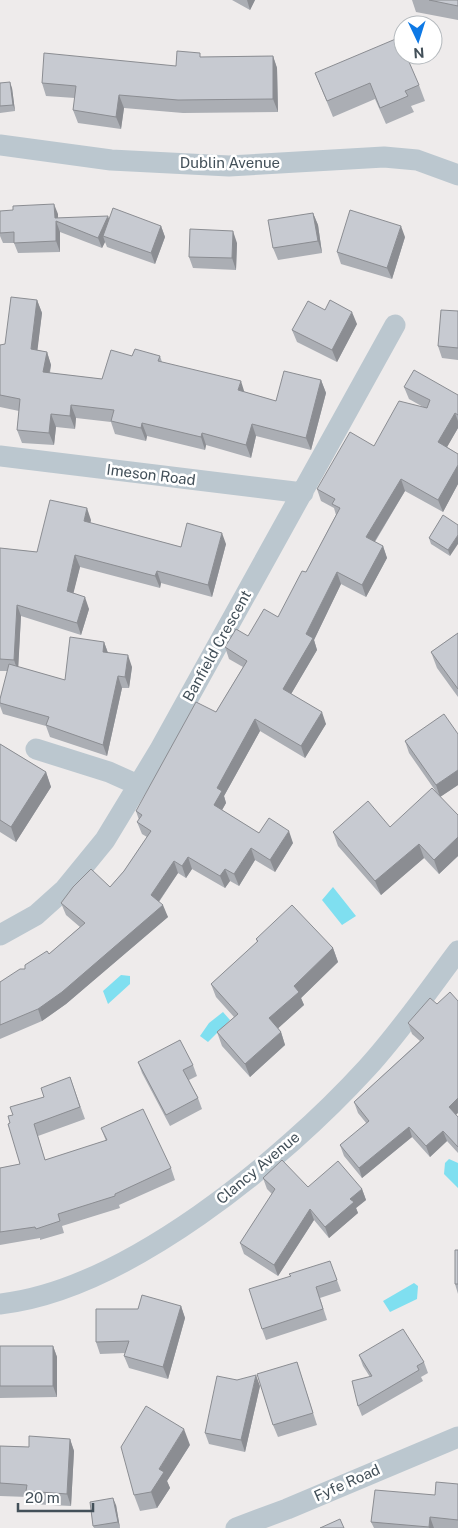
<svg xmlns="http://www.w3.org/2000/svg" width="458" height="1528" viewBox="0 0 458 1528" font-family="'Public Sans',sans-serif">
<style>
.water{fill:#7fdff0}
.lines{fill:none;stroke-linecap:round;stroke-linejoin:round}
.minor{stroke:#bbc7cf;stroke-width:21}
.wall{fill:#abaeb4}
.shaded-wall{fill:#8b8d92}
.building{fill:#c7cad1;stroke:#8b8d92}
.labels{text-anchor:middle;stroke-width:5;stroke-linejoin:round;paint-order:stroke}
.street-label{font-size:15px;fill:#435059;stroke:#fff}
</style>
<rect width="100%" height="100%" fill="#eeebeb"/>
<path class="water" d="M333 887 356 916 342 925 322 900Z
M121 975 130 976V984L108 1004 103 991Z
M223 1012 230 1020 208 1042 200 1036 209 1023Z
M449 1159 458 1163V1188L444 1174 445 1163Z
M414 1283 418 1286 417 1299 390 1312 383 1301Z"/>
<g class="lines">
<path class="minor" d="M0 145 111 160 229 166 384 157 417 160 458 175
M0 456 303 493
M36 749 109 772 138 785
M0 935 36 915 65 889 105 840 159 751 395 325
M0 1304C126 1290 283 1160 367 1068 400 1032 428 991 458 951
M236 1528 287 1509 458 1437"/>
</g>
<path class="wall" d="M232 0H255L250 10Z
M412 0H458V20L416 12Z
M273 56 277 68 278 112 183 113 124 108 121 129 78 123 73 110 75 98 46 96 42 83 176 66 201 57Z
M315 73 419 85 425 101 411 106 414 112 386 124 375 99 333 117Z
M0 83 12 88 15 111 0 113Z
M0 211 58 214V218L109 219 161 226 165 237 155 264 107 247 105 242 102 248 60 232V252L18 253 14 243H3L0 236Z
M313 213 318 225 322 253 278 260 273 248Z
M405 237 392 279 341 264 337 252Z
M237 243 236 270 193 268 189 257Z
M37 300 42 313 37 350 47 352 51 365 50 373 102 379 132 356H160L162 362 245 392 276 401 321 380 326 393 311 450 256 436 251 458 206 445 205 450 147 436 146 441 115 434 111 422 76 418 75 429 56 427 54 445 22 443 17 430 19 411 0 407V345L5 344Z
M325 310 357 324 337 362 297 342 292 330Z
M458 311V360L442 358 438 346Z
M404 387 458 395V428L447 447 458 454V484L443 512 405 491 375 542 383 546 387 558 366 597 341 584 314 640 317 650 291 694 326 724 305 758 260 731 224 796 226 803 222 810 259 833 293 843 275 872 255 860 239 886 230 881 225 888 192 869 186 878 178 873 159 902 168 917 66 1004 42 1021 0 1039V982L25 969 49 954 80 927 66 915 61 903 110 887 124 871 147 837 142 834 137 822 139 820 136 811 216 712 243 667 229 659 225 647 248 636 278 617 306 572 336 515 334 508 321 501 317 489 425 408 409 399Z
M443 515 450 556 431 544 429 538Z
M91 520 90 523 181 547 226 544 212 597 161 583 160 588 80 567 73 593 89 609 81 635 21 616 18 667 65 680 104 642 108 653 132 667 129 688H122L107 756 50 737 46 726 3 714 0 706V699L8 671H0V548L37 552Z
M458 633V697L437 668 431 652Z
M458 734V785L440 797 458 815V856L439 874 424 858 381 895 338 846 333 832 390 827 439 796 409 753 405 741Z
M0 744 46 772 51 787 16 842 0 832Z
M256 939 333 948 338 962 301 998 304 1005 278 1028 281 1032 285 1045 250 1077 222 1046 217 1032 234 1017 216 997 211 984 257 942Z
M458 1001V1113L456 1114 458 1117V1153L447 1141 430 1157 412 1137 362 1178 344 1156 340 1145 367 1124 358 1113 354 1102 420 1041 412 1034 408 1023 437 1004Z
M138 1062 193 1065 197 1076 189 1080 198 1098 202 1109 170 1126 142 1073Z
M70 1077 85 1119 38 1136 45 1160 106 1141 101 1128 171 1168 175 1180 119 1205 120 1208 62 1226 64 1233 40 1240V1238L0 1245V1168L20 1164 10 1123 13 1115 44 1097Z
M263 1178 308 1187 362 1189 366 1200 356 1208 358 1213 329 1238 314 1220 278 1276 244 1254 240 1243 272 1194 267 1189Z
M458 1250V1294L455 1284Z
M334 1272 341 1291 320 1298 327 1320 266 1340 262 1329 290 1276 289 1274Z
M181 1306 185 1318 168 1379 129 1368 124 1356 125 1353 100 1354 96 1342 138 1309Z
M0 1346H53L57 1357V1397L0 1398Z
M359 1355 424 1362 428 1373 421 1377 423 1381 362 1416 358 1406 370 1377 363 1366Z
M297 1362 317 1425 278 1437 273 1425Z
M260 1386 245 1452 209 1444 205 1433Z
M70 1439 74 1451 71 1506 31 1504 28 1497 0 1496V1446L29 1447Z
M190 1445 167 1481 170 1488 157 1508 140 1511 134 1495Z
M458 1484V1528H374L371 1522 435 1495Z
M116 1505 120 1528H94L93 1526Z"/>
<path class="shaded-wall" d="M247 0H255L250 10Z
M273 56 277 68 278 112 273 99Z
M10 82 12 88 15 111 13 105Z
M119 95 124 108 121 129 116 117Z
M54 204 58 214V223L55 218Z
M313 213 318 225 322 253 318 241Z
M108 216 112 226 103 236 105 242 102 248 98 238Z
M56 221 60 232V252L56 241Z
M161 226 165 237 155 264 151 253Z
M401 226 405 237 392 279 387 268Z
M233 231 237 243 236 270 232 258Z
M37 300 42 313 36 362 31 349Z
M352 312 357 324 337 362 332 350Z
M47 352 51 365 47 384 43 372Z
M321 380 326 393 311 450 306 438Z
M241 381 245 394 238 390Z
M71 405 76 418 75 429 70 416Z
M455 413 458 421V428L443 454 438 442Z
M51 414 56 427 54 445 49 433Z
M142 423 147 436 146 441 141 428Z
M252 424 256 436 251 458 246 445Z
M202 433 206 445 205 450 201 437Z
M458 465V484L443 512 438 500Z
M401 479 405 491 370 549 366 537Z
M87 508 91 520 88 533 84 521Z
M222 533 226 544 212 597 208 585Z
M458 535V544L450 556 448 550Z
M383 546 387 558 366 597 362 585Z
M75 555 80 567 71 603 67 591Z
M157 571 161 583 160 588 155 576Z
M337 572 341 584 314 640 317 650 287 701 283 689 306 634Z
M85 597 89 609 81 635 77 623Z
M17 605 21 616 18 672 14 660Z
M104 642 108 653 103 652Z
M128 655 132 667 129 688 125 677Z
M118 676 122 688 107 756 103 745Z
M322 712 326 724 305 758 301 746Z
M255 719 260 731 224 796 226 803 218 817 214 805 217 788Z
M458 770V785L440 797 436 785Z
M46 772 51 787 16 842 11 827Z
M289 831 293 843 275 872 270 860Z
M458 837V856L439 874 434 860Z
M419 844 424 858 381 895 375 881Z
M251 848 255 860 239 886 234 874Z
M188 857 192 869 186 878 182 866Z
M174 861 178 873 155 907 151 895Z
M225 869 230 881 225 888 220 876Z
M163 905 168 917 66 1004 42 1021 38 1009Z
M333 948 338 962 301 998 304 1005 274 1032 269 1018 294 986Z
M281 1032 285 1045 250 1077 245 1064Z
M458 1098V1113L453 1117 449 1107Z
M409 1127 412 1137 362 1178 359 1168Z
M443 1131 447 1141 430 1157 426 1146Z
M362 1189 366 1200 356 1208 358 1213 329 1238 325 1227 350 1199Z
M310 1209 314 1220 278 1276 274 1265Z
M181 1306 185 1318 168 1379 163 1367Z
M53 1346 57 1357V1397L53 1386Z
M256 1375 260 1386 245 1452 241 1440Z
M184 1429 190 1445 167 1481 170 1488 157 1508 151 1492 159 1469Z
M70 1439 74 1451 71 1506 67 1494Z
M113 1498 116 1505 120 1528 118 1522Z
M430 1517 434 1528H429Z"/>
<path class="building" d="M429 0H458V6Z
M398 38 403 48V55H406L419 85 405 91 408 96 380 108 370 83 327 101 315 73Z
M177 51 200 53V57L273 56V99L178 100 119 95 116 117 73 110 76 86 42 83 44 53 176 66Z
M10 82 13 105 0 106V83Z
M54 204 55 218 108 216 98 238 56 221V241L14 243V232L0 233V211L13 210V206Z
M113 208 161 226 151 253 103 236Z
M350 210 401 226 387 268 337 252Z
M313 213 318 241 273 248 268 220Z
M190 229 233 231 232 258 189 257Z
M11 297 37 300 31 349 47 352 43 372 102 379 111 350 132 356 135 349 160 356 158 361 241 381 238 390 276 401 284 371 321 380 306 438 252 424 246 445 202 433 201 437 142 423 141 428 111 421 114 410 71 405 70 416 51 414 49 433 17 430 20 399 0 395V345L5 344Z
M330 300 352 312 332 350 292 330 308 301 325 310Z
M441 310 458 311V348L438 346Z
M414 370 458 395V415L455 413 438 442 458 454V465L438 500 401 479 366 537 383 546 362 585 337 572 306 634 313 638 283 689 322 712 301 746 255 719 217 788 222 791 214 805 259 833 269 818 289 831 270 860 251 848 234 874 225 869 220 876 188 857 182 866 174 861 151 895 163 905 62 992 38 1009 0 1025V982L20 969H25V965L47 951 49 954 85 923 61 903 73 887 91 869 110 887 124 871 151 831 137 822 142 815 136 811 196 702 216 712 247 661 225 647 236 629 248 636 264 609 278 617 302 571 306 572 340 508 332 504 335 499 317 489 350 432 374 446 399 401 427 408 430 400 404 387Z
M50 500 87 508 84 521 181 547 187 523 222 533 208 585 157 571 155 576 75 555 67 591 85 597 77 623 17 605 14 660 0 659V548L37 552Z
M443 515 458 525V535L448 550 429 538Z
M458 633V689L431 652Z
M70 637 104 642 103 652 128 655 125 677 118 676 103 745 46 725 49 717 0 703V699L9 664 65 680Z
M444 714 458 734V770L436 785 405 741Z
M0 744 46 772 11 827 0 820Z
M432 788 458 815V837L434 860 419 844 375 881 333 832 368 801 390 827Z
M292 905 333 948 294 986 299 992 269 1018 281 1032 245 1064 217 1032 238 1014 211 984 258 941 256 939Z
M450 992 458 1001V1098L449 1107 458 1117V1147L443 1131 426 1146 409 1127 359 1168 340 1145 369 1121 354 1102 424 1038 408 1023 430 998 437 1004Z
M180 1040 193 1065 183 1070 198 1098 166 1115 138 1062Z
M70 1077 80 1107 34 1124 45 1160 107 1140 101 1128 143 1109 171 1168 115 1194V1196L58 1214 60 1221 36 1229 35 1227 0 1232V1168L20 1164 8 1124 10 1123 8 1116 13 1115 10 1107 44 1097 41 1088Z
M282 1160 308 1187 338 1161 362 1189 350 1199 354 1202 325 1227 310 1209 274 1265 240 1243 275 1189 263 1178Z
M455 1250H458V1284H455Z
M330 1261 337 1280 316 1287 323 1309 262 1329 249 1289 291 1276 289 1274Z
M142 1295 181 1306 163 1367 124 1356 129 1341 96 1342V1309H138Z
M403 1329 424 1362 417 1366 419 1370 358 1406 352 1381 372 1376 359 1355Z
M0 1346H53V1386H0Z
M297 1362 313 1413 273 1425 257 1374Z
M256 1375 241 1440 205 1433 217 1376 237 1380Z
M146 1406 184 1429 159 1469 164 1472 151 1492 134 1495 121 1447Z
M29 1436 70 1439 67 1494 26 1491 27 1485 0 1483V1446L29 1447Z
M436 1482 458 1484V1520L430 1517 429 1527 371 1522 375 1490 435 1495Z
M113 1498 118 1522 93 1526 90 1502Z
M340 1519 344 1528H320Z"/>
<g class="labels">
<g class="street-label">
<text x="230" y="168">Dublin Avenue</text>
<text transform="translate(151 475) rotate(7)" y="5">Imeson Road</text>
<text transform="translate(217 646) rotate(-61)" y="5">Banfield Crescent</text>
<text transform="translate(258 1168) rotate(-40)" y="5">Clancy Avenue</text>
<text transform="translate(347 1483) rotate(-24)" y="5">Fyfe Road</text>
</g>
</g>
<g transform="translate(418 40) rotate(176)"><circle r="24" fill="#ffffff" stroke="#b4b9bd"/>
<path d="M0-4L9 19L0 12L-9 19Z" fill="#0e79e5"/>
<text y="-8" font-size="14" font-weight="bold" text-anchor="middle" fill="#435059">N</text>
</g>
<path d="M18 1503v8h75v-8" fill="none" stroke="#435059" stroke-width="2.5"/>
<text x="25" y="1503" font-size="15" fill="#435059" stroke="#ffffff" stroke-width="4" paint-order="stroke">20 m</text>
</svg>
